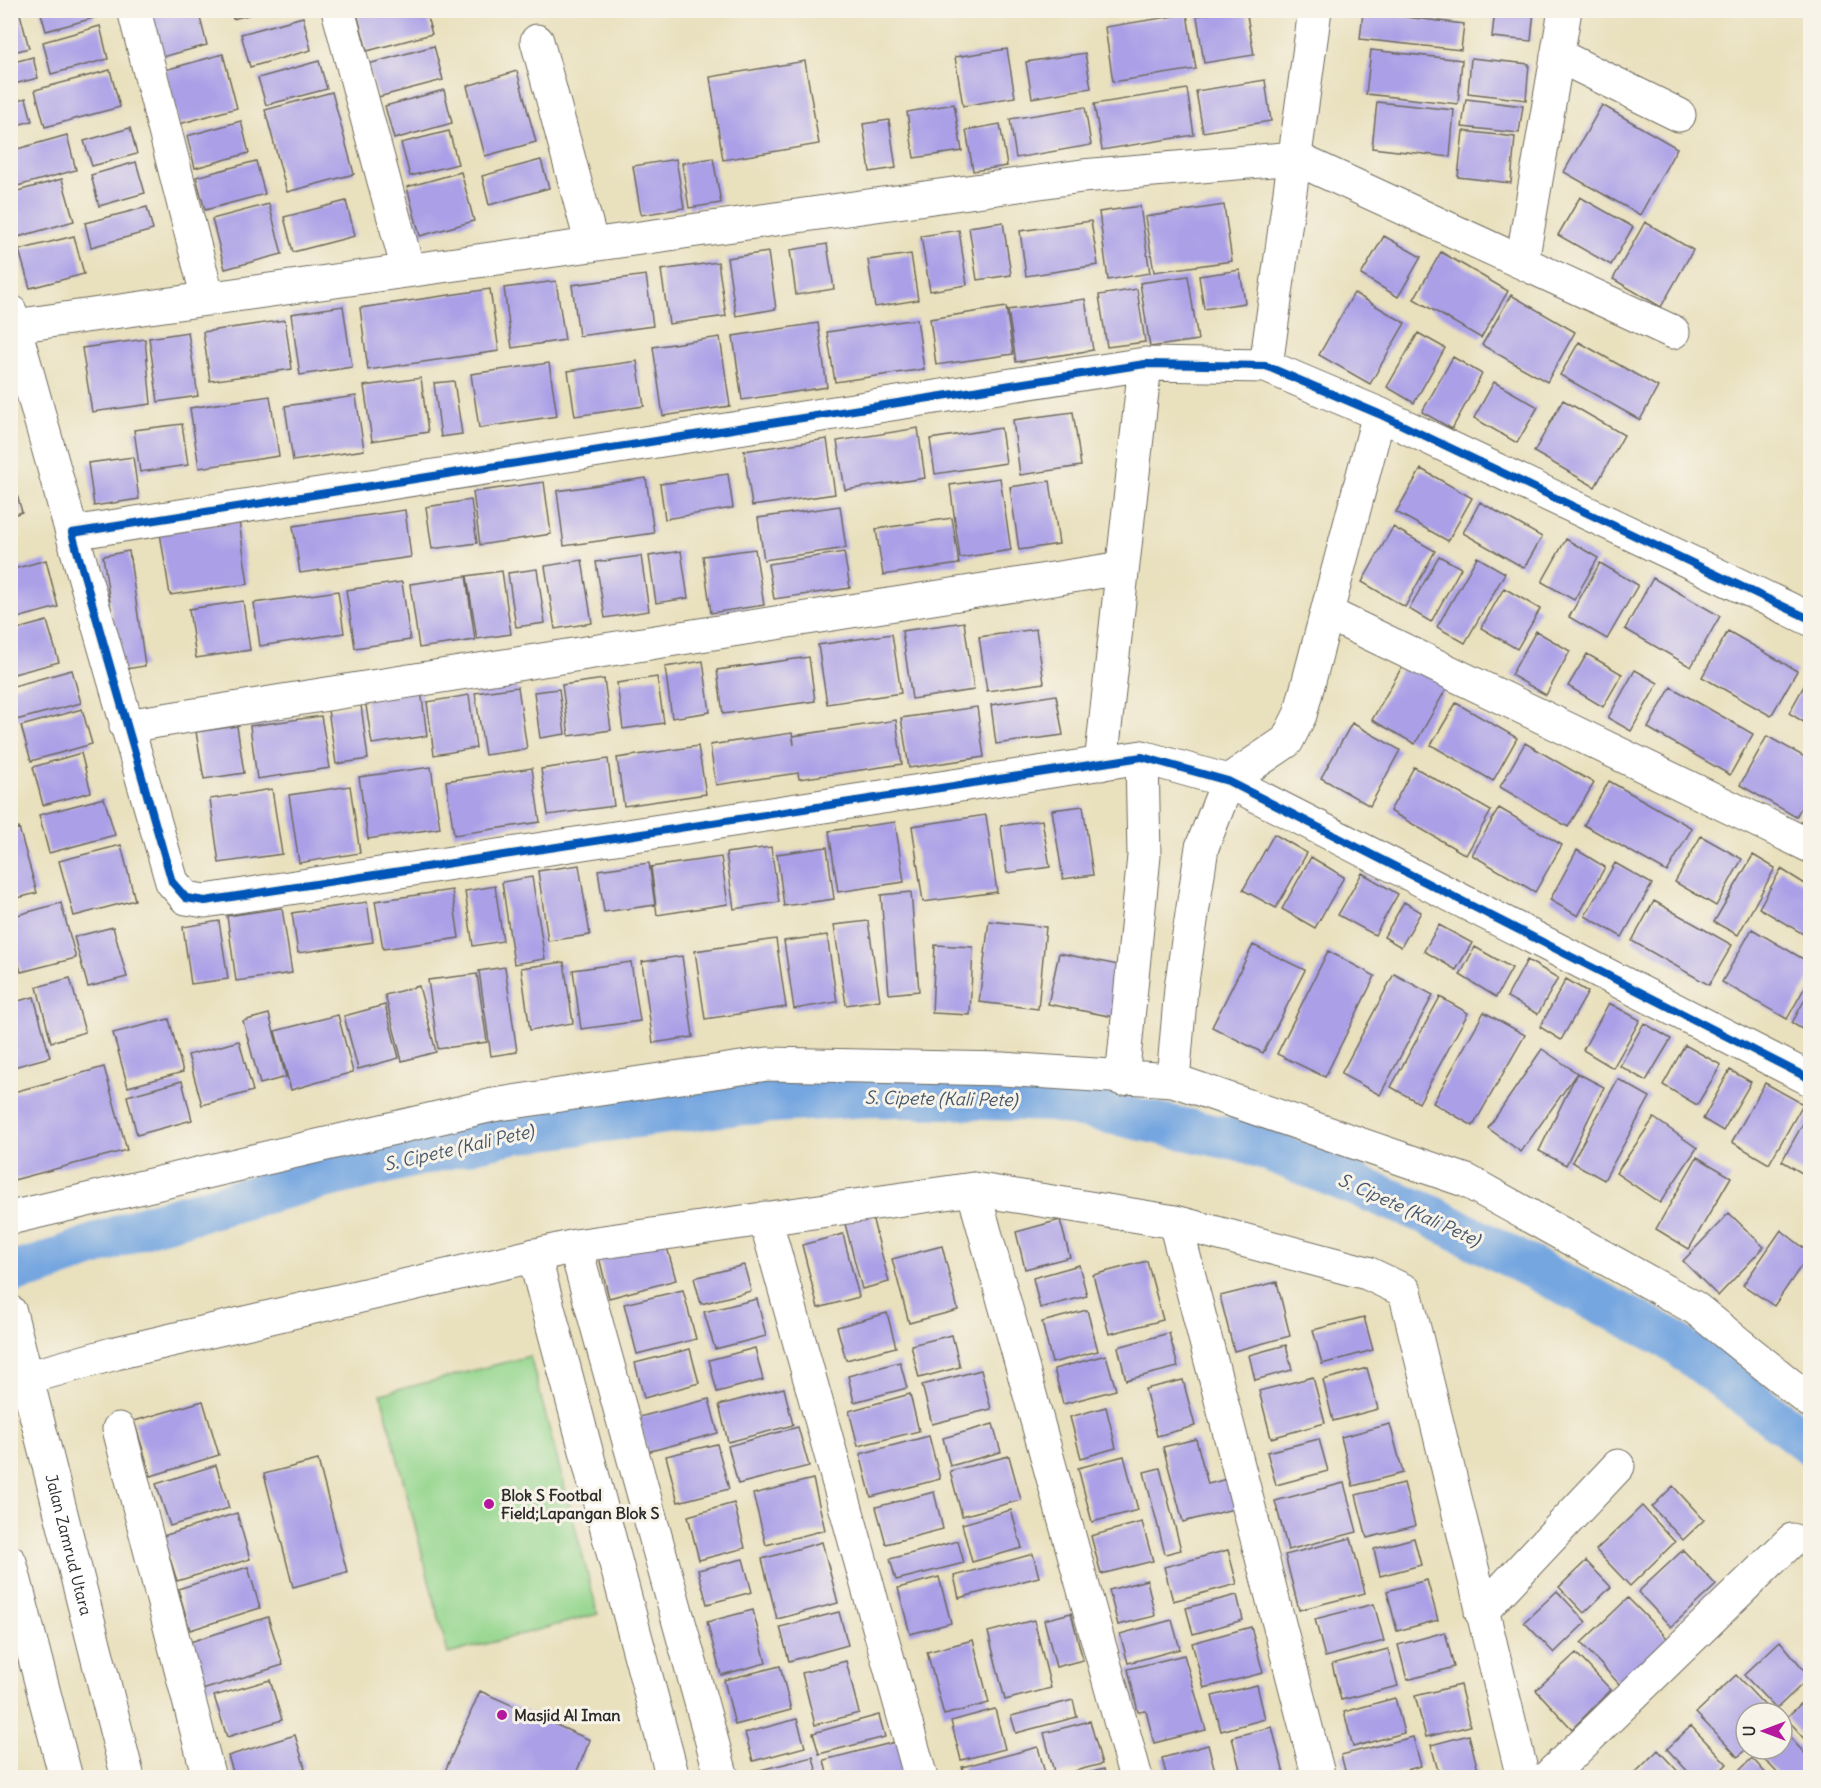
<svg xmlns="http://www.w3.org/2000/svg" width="1821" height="1788" viewBox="0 0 1821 1788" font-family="Delius,sans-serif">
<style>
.grass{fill:#93d58c;stroke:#5f805c;stroke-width:1.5}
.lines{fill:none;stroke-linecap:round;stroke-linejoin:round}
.canal{stroke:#75a6e0;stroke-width:42}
.building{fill:#aba0e7}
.minor-casing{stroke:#6e6a5e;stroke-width:35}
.tertiary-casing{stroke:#6e6a5e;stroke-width:35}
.minor{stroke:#fff;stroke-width:33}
.tertiary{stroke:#fff;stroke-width:33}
.cycleway-casing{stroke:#f7f3e8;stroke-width:11}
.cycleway{stroke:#0057b8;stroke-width:8}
.poi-dot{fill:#b5179e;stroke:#f7f3e8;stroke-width:2}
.labels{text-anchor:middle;stroke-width:6;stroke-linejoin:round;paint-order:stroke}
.poi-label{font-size:16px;font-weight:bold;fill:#2b2b2b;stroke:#f7f3e8;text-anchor:start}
.street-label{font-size:16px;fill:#2b2b2b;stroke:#f7f3e8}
.water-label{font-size:18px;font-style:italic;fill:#45566a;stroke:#f7f3e8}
</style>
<rect width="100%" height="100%" fill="#f7f3e8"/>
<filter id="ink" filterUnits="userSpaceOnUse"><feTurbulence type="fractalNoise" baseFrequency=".0167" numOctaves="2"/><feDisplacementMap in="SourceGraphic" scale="12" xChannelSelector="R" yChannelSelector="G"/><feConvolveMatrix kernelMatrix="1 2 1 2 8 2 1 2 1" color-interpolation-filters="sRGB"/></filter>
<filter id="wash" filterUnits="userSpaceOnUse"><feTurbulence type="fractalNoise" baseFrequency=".008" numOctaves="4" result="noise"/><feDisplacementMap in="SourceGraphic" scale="24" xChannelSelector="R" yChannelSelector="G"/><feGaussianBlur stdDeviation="1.35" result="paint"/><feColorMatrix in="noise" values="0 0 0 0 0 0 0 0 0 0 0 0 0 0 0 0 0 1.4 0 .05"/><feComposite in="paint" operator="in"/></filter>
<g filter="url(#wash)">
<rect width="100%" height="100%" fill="#e9e0bd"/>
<path class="grass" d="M530 1356 598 1614 448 1654 381 1394Z"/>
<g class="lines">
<path class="canal" d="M10 1273 41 1265 151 1224 295 1185 506 1134 730 1105 870 1096 1053 1101 1250 1143 1427 1214 1667 1337 1810 1444"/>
</g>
<g id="blocks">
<path class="building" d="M10 10H19L29 48 10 53Z
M40 10H92L94 18 46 31Z
M150 10H198L207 45 162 57Z
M231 10H262L263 11 233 19Z
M369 10H425L432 34 367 51 357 14Z
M1228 10H1246L1254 55 1204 63 1197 16Z
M1495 10H1534L1531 41 1492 37Z
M1363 12 1464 24 1461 50 1360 39Z
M1187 14 1196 69 1113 82 1105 27Z
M303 17 311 50 250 67 241 34Z
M100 26 108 59 51 74 43 42Z
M434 46 443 80 378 97 368 64Z
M1007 49 1015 97 963 106 955 57Z
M1371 50 1462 60 1458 104 1366 94Z
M1085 53 1091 88 1032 98 1026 62Z
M223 54 237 108 179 124 165 70Z
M33 57 38 78 10 85V63Z
M1471 58 1529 64 1526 100 1468 93Z
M319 61 327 89 266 105 258 78Z
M805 61 819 144 723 160 710 77Z
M110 70 120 107 45 127 35 90Z
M517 71 536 142 485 156 467 86Z
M1265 80 1271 121 1203 132 1196 91Z
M1187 89 1194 135 1102 150 1094 104Z
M444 90 452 123 394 139 385 106Z
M332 92 354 174 287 192 265 110Z
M26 98 32 121 10 127V103Z
M1466 99 1523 106 1519 133 1462 127Z
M1377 102 1454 110 1450 157 1372 148Z
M954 104 962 151 914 158 907 112Z
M1602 105 1677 148 1640 215 1564 172Z
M1085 107 1091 145 1016 158 1010 119Z
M889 120 896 168 870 172 863 124Z
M241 121 249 153 195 168 187 136Z
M1000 124 1007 166 973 171 966 130Z
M130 128 137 154 92 166 84 141Z
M449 131 458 164 410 176 401 143Z
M1463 131 1515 137 1511 183 1458 177Z
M67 135 76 170 10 188V151Z
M713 158 721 203 689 208 682 163Z
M676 159 684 208 641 215 633 166Z
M541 160 549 188 489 205 482 176Z
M256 161 265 194 205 210 196 177Z
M136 162 145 193 99 206 91 175Z
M461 172 474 221 420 236 407 187Z
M62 179 74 221 18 237 10 210V193Z
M1580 197 1633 227 1611 265 1558 235Z
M346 201 355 236 293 252 284 217Z
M269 204 282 254 225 269 212 219Z
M1224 205 1232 261 1154 272 1145 217Z
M1140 206 1150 273 1108 280 1099 212Z
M147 207 153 230 91 247 85 223Z
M1091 221 1098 265 1026 276 1020 231Z
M1003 222 1011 275 977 280 969 227Z
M1645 222 1693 250 1661 307 1613 279Z
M959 230 967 285 930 291 921 236Z
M74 236 84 274 30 288 19 250Z
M1384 236 1421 257 1398 297 1361 275Z
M827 244 834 289 796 295 790 250Z
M768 252 776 309 736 316 727 258Z
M1441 252 1508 291 1481 338 1414 299Z
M911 254 918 300 875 307 868 260Z
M718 262 726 316 669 324 661 270Z
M1240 270 1245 303 1204 309 1199 276Z
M646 275 653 326 579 336 572 285Z
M1188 276 1198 340 1150 347 1140 283Z
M556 281 565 340 512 348 504 288Z
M490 289 499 351 368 370 360 308Z
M1137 289 1145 342 1107 347 1099 295Z
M1354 293 1405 323 1370 384 1319 355Z
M1511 295 1575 332 1547 382 1482 345Z
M1085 299 1093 350 1016 362 1008 310Z
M343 306 352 367 300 375 291 314Z
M1006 307 1013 354 936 365 930 319Z
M917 319 924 369 835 382 827 332Z
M285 320 292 369 210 381 203 332Z
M818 323 827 387 742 400 733 336Z
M188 332 198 396 158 402 149 338Z
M1418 333 1445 348 1414 403 1387 387Z
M720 337 730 406 663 416 653 347Z
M145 339 151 404 92 412 82 348Z
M1579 342 1658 387 1640 420 1560 375Z
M1453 357 1482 374 1452 429 1422 412Z
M637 361 644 406 575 416 568 371Z
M549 363 557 416 479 428 471 374Z
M421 378 428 432 372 441 364 386Z
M454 381 462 434 441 437 434 383Z
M1494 382 1538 407 1517 443 1474 418Z
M270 396 279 456 199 468 190 408Z
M356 396 364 450 293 461 285 406Z
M1563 400 1624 435 1595 487 1534 452Z
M1073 412 1081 466 1020 475 1013 420Z
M182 424 188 465 140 472 134 430Z
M918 428 925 478 845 490 837 441Z
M1001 428 1006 463 935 474 930 439Z
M827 439 835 494 752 506 744 451Z
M133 457 139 499 94 506 88 463Z
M1421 469 1472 498 1448 541 1396 512Z
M10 471 22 512 10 516Z
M728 474 733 508 665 519 660 484Z
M646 478 654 533 564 546 557 491Z
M1000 478 1011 550 960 558 950 485Z
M1050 481 1059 544 1019 550 1010 487Z
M544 482 551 534 480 545 473 492Z
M471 500 477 543 432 549 426 507Z
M1480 502 1542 537 1524 568 1463 533Z
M840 506 846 548 764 560 758 518Z
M405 510 411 557 300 573 293 526Z
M952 518 959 564 883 575 876 529Z
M239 521 248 584 170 595 160 533Z
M1393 527 1435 551 1405 607 1362 582Z
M1566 539 1598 558 1574 600 1542 582Z
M755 549 764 605 711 613 703 556Z
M129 551 145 666 120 670 103 556Z
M681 551 688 598 656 603 649 556Z
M844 552 850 588 774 599 768 564Z
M641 556 649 611 605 618 596 562Z
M1439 556 1461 568 1431 622 1409 609Z
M1477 557 1505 573 1465 643 1437 627Z
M46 560 58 607 10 620V570Z
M582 560 592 623 555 629 545 566Z
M1600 563 1638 585 1607 639 1569 617Z
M537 569 545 623 516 627 508 573Z
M502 571 511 634 477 639 467 576Z
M466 576 475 640 419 648 410 584Z
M1653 578 1720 616 1691 667 1625 629Z
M402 582 410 640 355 648 346 590Z
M1504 588 1540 609 1517 649 1481 628Z
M338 591 344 633 260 646 254 603Z
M243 601 250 650 196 658 189 609Z
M47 621 59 662 10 675V631Z
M964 622 974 690 912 699 902 631Z
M1036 629 1044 683 987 691 979 637Z
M1536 631 1570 651 1546 695 1511 675Z
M1728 631 1797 671 1771 716 1702 677Z
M892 634 901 693 827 704 818 645Z
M1587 654 1622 674 1603 707 1568 686Z
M809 657 815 701 723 714 717 670Z
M1407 658 1450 682 1415 744 1372 720Z
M703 661 710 712 672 718 665 667Z
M72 670 81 703 16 720 10 701V687Z
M1635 670 1658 683 1631 731 1608 718Z
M1810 675V726L1789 713Z
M657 677 664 723 623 729 617 683Z
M604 679 611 730 569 736 562 685Z
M518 687 527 749 485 755 475 693Z
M1671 687 1753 734 1730 775 1648 728Z
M559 689 565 734 540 738 534 692Z
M421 690 427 736 372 744 365 699Z
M469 695 476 748 434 755 427 702Z
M1056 695 1063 735 996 744 991 705Z
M1456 703 1517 738 1493 781 1431 745Z
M361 705 368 759 336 764 328 710Z
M977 707 984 757 909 768 901 718Z
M82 709 92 744 31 761 21 726Z
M321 716 330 768 257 779 250 726Z
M896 720 902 764 799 779 798 773 716 785 710 745 792 733 794 745 793 736Z
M1352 723 1400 750 1370 806 1321 778Z
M237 726 244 773 204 779 196 732Z
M1767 736 1810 760V791L1796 817 1740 785Z
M1525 743 1594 783 1568 827 1500 787Z
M698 746 706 794 624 806 617 758Z
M81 753 91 792 43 805 33 767Z
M608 759 614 806 548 815 541 769Z
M431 767 440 828 368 839 359 777Z
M1414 767 1491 811 1466 855 1390 811Z
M532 768 540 822 454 835 446 781Z
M1609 781 1692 828 1667 872 1584 825Z
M350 786 360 853 299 863 289 795Z
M272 789 282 854 219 863 210 799Z
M104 798 115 835 49 853 39 815Z
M1810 805V827L1801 822Z
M1083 806 1093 875 1063 879 1052 810Z
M1499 808 1562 845 1535 892 1472 855Z
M986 815 997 892 923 902 912 826Z
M1042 820 1050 867 1007 873 1001 826Z
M895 822 904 882 838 892 829 831Z
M19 828 37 893 10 900V831Z
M1274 834 1307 853 1276 908 1243 890Z
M1701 836 1742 859 1716 906 1675 882Z
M121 845 135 900 74 916 59 861Z
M771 847 779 902 734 909 726 853Z
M827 847 834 899 784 906 777 854Z
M1577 850 1605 867 1578 916 1550 900Z
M1753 855 1775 868 1738 935 1714 922Z
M721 857 728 904 657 915 651 867Z
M1311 857 1344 877 1315 928 1282 909Z
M649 863 655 905 604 912 598 870Z
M1615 863 1652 884 1622 937 1585 916Z
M579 865 590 935 548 941 538 871Z
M1781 869 1810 887V938L1759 908Z
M1362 873 1398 894 1375 935 1338 915Z
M532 877 545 959 514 964 502 882Z
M495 886 503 941 473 946 465 891Z
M452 890 459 938 383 949 375 901Z
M911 892 919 991 889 994 881 895Z
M1654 901 1732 945 1709 985 1632 941Z
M367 902 373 942 298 953 292 913Z
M1404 902 1421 912 1401 947 1384 937Z
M61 903 76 958 21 972 10 931V917Z
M282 908 292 973 236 981 227 916Z
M219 921 228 979 191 984 183 927Z
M868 921 880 1000 846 1005 834 925Z
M989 921 1046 927 1038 1009 979 1002Z
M1439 925 1472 943 1456 970 1424 951Z
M113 927 127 977 88 987 74 937Z
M1752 929 1810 963V978L1787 1019 1722 982Z
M827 935 837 1002 794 1009 784 941Z
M776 939 786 1007 705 1019 695 951Z
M935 945 973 947 970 1015 932 1013Z
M1253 945 1305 970 1263 1053 1212 1027Z
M1475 947 1512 968 1496 997 1460 975Z
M1328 951 1375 976 1325 1077 1277 1054Z
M1059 953 1128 967 1119 1018 1048 1004Z
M682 956 693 1037 653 1043 642 962Z
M1527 960 1558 978 1538 1014 1507 997Z
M564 962 573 1023 530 1030 521 968Z
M631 962 640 1021 581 1029 573 970Z
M10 967 16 986 10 988Z
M505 967 517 1052 491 1056 479 971Z
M477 974 487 1042 438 1049 428 980Z
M1394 974 1433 995 1380 1095 1341 1074Z
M70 978 85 1032 51 1042 37 987Z
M1566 979 1588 992 1561 1040 1540 1027Z
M419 986 436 1052 402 1061 385 995Z
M1810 990V1034L1792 1023Z
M34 997 50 1057 10 1068V1003Z
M1440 997 1468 1013 1419 1103 1391 1087Z
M1609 1003 1640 1020 1613 1068 1583 1050Z
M385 1005 399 1058 358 1069 344 1016Z
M1484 1012 1525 1035 1473 1126 1433 1103Z
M269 1014 286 1077 260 1084 243 1021Z
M338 1015 353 1072 291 1090 275 1031Z
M169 1019 183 1072 128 1087 113 1033Z
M1644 1023 1671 1039 1646 1081 1620 1066Z
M239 1041 253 1091 202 1105 188 1055Z
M1685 1045 1721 1065 1697 1105 1663 1085Z
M1542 1049 1577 1073 1521 1152 1488 1128Z
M104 1067 127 1150 10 1181V1093Z
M1730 1070 1751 1082 1723 1131 1703 1119Z
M1577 1073 1604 1087 1566 1165 1539 1151Z
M1618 1079 1650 1097 1604 1180 1572 1162Z
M182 1081 192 1120 137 1135 127 1096Z
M1765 1083 1803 1104 1769 1164 1732 1142Z
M1810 1111V1178L1782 1161Z
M1654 1118 1697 1148 1660 1203 1616 1173Z
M1697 1157 1731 1177 1689 1249 1656 1229Z
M871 1213 889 1282 862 1289 844 1220Z
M1729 1213 1764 1247 1718 1296 1683 1261Z
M1060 1220 1070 1257 1025 1269 1016 1232Z
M1781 1230 1810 1253 1774 1306 1743 1285Z
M843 1234 859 1297 818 1308 802 1245Z
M664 1236 676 1280 609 1298 598 1253Z
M942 1246 958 1310 909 1323 892 1259Z
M1147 1261 1163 1320 1109 1334 1093 1275Z
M744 1265 751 1291 701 1304 694 1278Z
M1079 1265 1087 1296 1040 1308 1033 1278Z
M1277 1282 1290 1336 1234 1351 1220 1296Z
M683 1290 696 1339 637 1354 624 1304Z
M757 1299 766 1336 715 1349 704 1312Z
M1087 1310 1098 1351 1052 1363 1042 1322Z
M887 1313 896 1347 846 1360 837 1327Z
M1364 1317 1373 1350 1322 1364 1313 1330Z
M1169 1333 1178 1367 1126 1380 1118 1347Z
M952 1335 960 1367 919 1378 911 1345Z
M1286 1345 1292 1370 1255 1380 1249 1355Z
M755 1348 763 1380 717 1392 709 1360Z
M690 1349 699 1383 644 1398 635 1363Z
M1106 1355 1116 1390 1063 1404 1054 1369Z
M900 1362 907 1388 854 1402 848 1376Z
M1367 1368 1378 1409 1333 1421 1323 1380Z
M981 1370 991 1409 932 1424 922 1385Z
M1313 1377 1325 1423 1271 1438 1259 1391Z
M1183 1380 1195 1426 1157 1436 1145 1389Z
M784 1388 793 1425 728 1442 719 1405Z
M910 1394 919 1431 858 1446 849 1411Z
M709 1399 718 1433 647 1452 639 1417Z
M203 1401 219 1455 151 1476 134 1421Z
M1106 1407 1116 1448 1081 1458 1070 1417Z
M993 1424 1001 1452 950 1466 943 1438Z
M1390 1424 1403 1473 1353 1486 1341 1437Z
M798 1427 809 1466 738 1484 728 1446Z
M929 1436 940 1479 871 1497 860 1454Z
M1196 1439 1208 1484 1234 1477 1241 1507 1183 1522 1163 1447Z
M1319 1439 1328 1471 1276 1485 1267 1452Z
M717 1444 729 1489 678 1502 666 1456Z
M1009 1456 1021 1500 962 1516 950 1471Z
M1124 1456 1138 1510 1092 1522 1078 1468Z
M318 1460 347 1572 293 1587 264 1474Z
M216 1465 229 1508 170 1526 156 1484Z
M1160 1468 1181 1550 1165 1554 1144 1472Z
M813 1479 825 1530 766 1545 753 1494Z
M1344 1483 1357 1532 1288 1550 1275 1501Z
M1404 1483 1415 1526 1367 1538 1356 1495Z
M1673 1486 1704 1520 1683 1540 1652 1507Z
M934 1492 943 1529 886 1544 876 1507Z
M734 1503 745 1548 699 1560 688 1516Z
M1642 1506 1675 1542 1630 1586 1596 1550Z
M1011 1510 1022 1548 972 1562 962 1524Z
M237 1513 250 1559 177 1581 163 1536Z
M1142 1522 1153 1561 1101 1574 1091 1536Z
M1351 1538 1365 1593 1299 1610 1285 1555Z
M1414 1538 1421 1565 1380 1576 1374 1549Z
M958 1541 964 1563 896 1580 890 1559Z
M822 1542 838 1603 777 1619 762 1559Z
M1228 1550 1237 1584 1173 1601 1164 1567Z
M1683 1550 1716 1585 1671 1627 1638 1592Z
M1033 1554 1039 1577 959 1598 954 1576Z
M743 1559 752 1592 707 1604 698 1570Z
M1586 1561 1611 1587 1584 1613 1559 1587Z
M248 1567 260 1608 190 1630 178 1589Z
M939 1577 951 1623 910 1634 898 1588Z
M1147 1580 1155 1616 1118 1625 1109 1590Z
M1427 1580 1438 1620 1397 1631 1387 1591Z
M1557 1591 1586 1622 1554 1653 1524 1622Z
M1237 1595 1243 1620 1193 1634 1186 1608Z
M1628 1598 1669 1640 1621 1686 1581 1643Z
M1374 1604 1384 1641 1325 1657 1315 1619Z
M753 1610 766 1663 721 1675 707 1622Z
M839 1612 848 1645 789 1661 780 1627Z
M1071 1613 1083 1660 1056 1667 1044 1620Z
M268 1617 283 1665 202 1690 187 1643Z
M1034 1620 1051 1688 1005 1700 988 1632Z
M1172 1620 1180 1649 1128 1663 1120 1634Z
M1251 1627 1263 1673 1204 1688 1192 1643Z
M1445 1632 1454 1667 1407 1680 1398 1645Z
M973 1640 989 1703 944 1715 927 1652Z
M1780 1641 1810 1677 1776 1709 1744 1675Z
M1388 1649 1398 1686 1341 1700 1332 1664Z
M1576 1653 1611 1690 1572 1729 1536 1690Z
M1184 1655 1206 1730 1154 1743 1146 1711 1138 1712 1128 1669Z
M846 1661 859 1713 815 1725 802 1673Z
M780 1666 791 1710 735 1725 724 1680Z
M1736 1675 1772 1713H1746V1749L1738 1757 1696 1713Z
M270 1680 282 1720 227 1737 214 1696Z
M1257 1685 1265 1719 1221 1731 1212 1696Z
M1460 1685 1470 1726 1426 1737 1415 1696Z
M480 1691 590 1740 574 1778H442Z
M1809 1696 1810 1697V1744L1786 1718Z
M1395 1698 1404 1733 1353 1747 1344 1712Z
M1073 1700 1077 1717 1016 1733 1011 1716Z
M995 1709 1005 1749 961 1760 951 1721Z
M879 1715 885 1737 819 1754 813 1733Z
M797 1719 805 1747 753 1761 745 1733Z
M1090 1721 1102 1764 1055 1776 1044 1733Z
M1691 1726 1727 1764 1713 1778H1694L1667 1749Z
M1272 1727 1285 1778H1242L1232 1737Z
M1782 1729 1810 1759V1778H1782L1755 1749H1782Z
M295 1735 305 1768 276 1778H235L228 1756Z
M1469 1735 1480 1778H1440L1431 1745Z
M1413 1737 1421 1766 1378 1778H1347L1341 1755Z
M903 1740 911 1772 892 1778H828L824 1760Z
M1208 1745 1217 1778H1167L1162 1758Z
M1038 1747 1046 1777 965 1778 962 1767Z
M1658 1750 1684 1778H1630Z
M813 1757 818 1778H762L760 1770Z
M1752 1758 1770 1778H1732Z
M1104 1769 1106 1778H1074V1777Z"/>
</g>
</g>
<g filter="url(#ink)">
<use href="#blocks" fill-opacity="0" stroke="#6e6a5e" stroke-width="1.5"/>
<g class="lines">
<g class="minor-casing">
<path id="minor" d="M134 10 208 299
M338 10 408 270
M537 41 592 245
M1557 55 1679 115
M1522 262 1565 10
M10 311 72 533
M14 326 1082 176 1295 158 1673 332
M1266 366 1315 10
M1327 613 1810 846
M1810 619 1379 414 1266 366 1145 364 72 533 172 882 186 898 205 901 1142 757 1228 781 1810 1079
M126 726 1122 568
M1101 764 1145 364
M1122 1079 1144 856 1142 757
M1173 1080 1181 988 1202 847 1228 781 1287 741 1300 715 1379 414
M973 1189 1136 1778
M10 1218 493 1105 768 1064 1003 1069 1173 1080 1467 1181 1695 1308 1810 1401
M765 1218 921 1778
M1175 1222 1319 1778
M575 1246 973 1189 1175 1222 1367 1273 1405 1291 1523 1778
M534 1255 673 1778
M26 1378 116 1353 575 1246 722 1778
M119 1429 209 1778
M1481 1612 1618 1466
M1547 1778 1792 1540"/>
</g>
<g class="tertiary-casing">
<g id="tertiary">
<path id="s1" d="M10 1312 128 1778"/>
<path d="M10 1562 66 1778"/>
</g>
</g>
<use href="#minor" class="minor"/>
<use href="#tertiary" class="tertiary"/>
<g class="cycleway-casing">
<path id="cycleway" d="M1810 619 1379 414 1266 366 1145 364 72 533 172 882 186 898 205 901 1142 757 1228 781 1810 1079"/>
</g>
<use href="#cycleway" class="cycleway"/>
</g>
</g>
<g class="poi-dot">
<circle cx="489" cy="1504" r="6"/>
<circle cx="502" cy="1715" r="6"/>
</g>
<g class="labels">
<g class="poi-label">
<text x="501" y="1501">Blok S Footbal<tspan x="501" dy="18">Field;Lapangan Blok S</tspan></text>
<text x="514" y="1721">Masjid Al Iman</text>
</g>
<g class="street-label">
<text dy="6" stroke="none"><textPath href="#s1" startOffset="240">Jalan Zamrud Utara</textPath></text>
</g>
<g class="water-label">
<text transform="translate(941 1099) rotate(1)" y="6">S. Cipete (Kali Pete)</text>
<text transform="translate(459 1148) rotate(-13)" y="6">S. Cipete (Kali Pete)</text>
<text transform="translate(1409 1210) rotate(24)" y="6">S. Cipete (Kali Pete)</text>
</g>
</g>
<rect width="1821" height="1788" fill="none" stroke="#f7f3e8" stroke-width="36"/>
<g transform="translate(1764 1731) rotate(270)"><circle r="28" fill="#f7f3e8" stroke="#a5a39c" stroke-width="1.5"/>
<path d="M0-4.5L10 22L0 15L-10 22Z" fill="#b5179e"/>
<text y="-9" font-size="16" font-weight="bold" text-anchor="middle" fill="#2b2b2b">U</text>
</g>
</svg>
